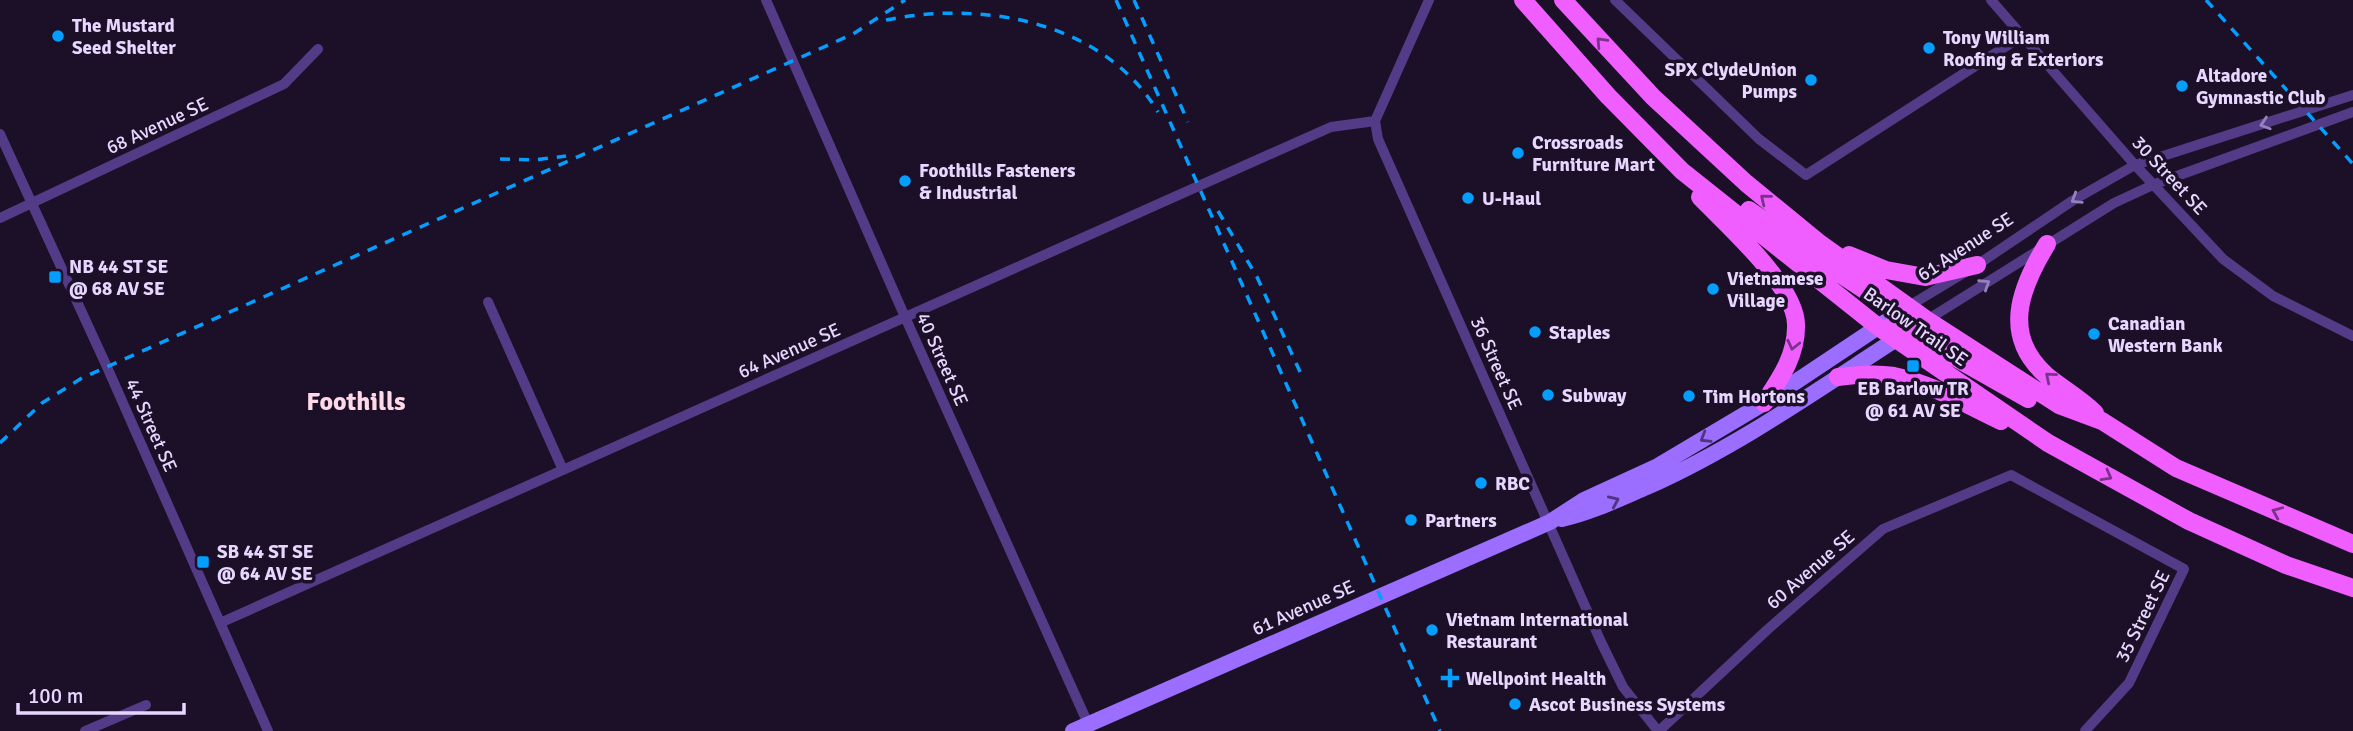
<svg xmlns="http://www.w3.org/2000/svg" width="2353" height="731" viewBox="0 0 2353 731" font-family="Signika,sans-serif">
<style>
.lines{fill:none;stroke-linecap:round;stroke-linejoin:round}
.street{stroke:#543b87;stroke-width:10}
.secondary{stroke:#9b6eff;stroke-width:16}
.primary{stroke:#f05eff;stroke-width:18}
.rail{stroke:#049efe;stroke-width:3.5;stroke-dasharray:10 9;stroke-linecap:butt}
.oneway{stroke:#7b3389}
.oneway2{stroke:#9681bd}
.oneway3{stroke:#4e367e}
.poi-dot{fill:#049efe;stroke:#1b1028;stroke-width:2.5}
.labels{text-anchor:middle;stroke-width:7;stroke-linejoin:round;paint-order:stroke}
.poi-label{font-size:19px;font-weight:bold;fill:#e7d7ff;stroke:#1b1028;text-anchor:start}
.street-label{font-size:19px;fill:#e7d7ff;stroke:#1b1028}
.district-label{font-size:26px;font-weight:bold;fill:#ffd9e7;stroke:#1b1028}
</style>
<rect width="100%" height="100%" fill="#1b1028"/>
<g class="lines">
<path class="street" d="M766 0 905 317 1090 728
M1429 0 1375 121 1378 139 1601 642 1623 687 1658 731
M1615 0 1759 139 1806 175 2022 36
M1991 0 2135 165 2223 259 2273 296 2353 336
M0 134 107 367 268 731
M0 218 284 84 318 49
M488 302 563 470
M1909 306 1977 265 2072 201 2135 165 2353 95
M1927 320 2114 203 2155 184 2353 112
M220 623 1331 127 1375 121
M85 731 146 705
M1659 731 1767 630 1883 529 2011 475 2184 569 2129 683 2085 731"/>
<path class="secondary" d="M1562 519C1592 512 1619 499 1647 487 1739 446 1820 388 1904 334
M1073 731 1550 522 1584 500 1658 466 1764 403 1905 309"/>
<path class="primary" d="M1523 0 1608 96 1682 171 1877 326 2048 443 2189 521 2286 565 2353 588
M1563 0 1653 97 1746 183 1818 242 1927 320 2059 405 2102 421 2176 468 2353 544
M1700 197C1727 225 1795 285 1796 324 1797 355 1780 379 1764 403
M1749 210 1822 262 1913 322
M2047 244C2020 288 2001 336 2047 376 2063 389 2081 399 2095 413
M1849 255 1886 270 1925 277 1977 265
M1894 323 2028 399
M1838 377C1856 375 1875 373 1894 376 1930 383 1967 405 2001 421"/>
<path class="rail" d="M1116 0 1440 731
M1134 0 1188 122
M2206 0 2353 164
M886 20C985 0 1104 22 1158 112
M500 159 534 160 566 156
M1218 211 1257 277 1301 374
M0 443 42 403 82 378 853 34 905 0"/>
</g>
<defs><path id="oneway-chevron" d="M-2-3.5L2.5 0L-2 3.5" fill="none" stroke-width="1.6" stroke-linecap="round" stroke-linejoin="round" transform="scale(1.75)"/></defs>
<g class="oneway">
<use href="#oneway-chevron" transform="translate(1601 42) rotate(-133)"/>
<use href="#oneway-chevron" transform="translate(1765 199) rotate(-141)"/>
<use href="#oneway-chevron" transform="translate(1793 345) rotate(103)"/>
<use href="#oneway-chevron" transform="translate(2050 377) rotate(-140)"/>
<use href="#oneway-chevron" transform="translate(2107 476) rotate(29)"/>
<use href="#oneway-chevron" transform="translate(2277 512) rotate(-157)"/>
</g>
<g class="oneway2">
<use href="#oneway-chevron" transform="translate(2265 124) rotate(162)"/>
<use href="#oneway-chevron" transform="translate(2076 199) rotate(148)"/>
<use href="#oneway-chevron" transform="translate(1985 284) rotate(-33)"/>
</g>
<g class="oneway3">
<use href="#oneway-chevron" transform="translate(1705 438) rotate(149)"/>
<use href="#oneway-chevron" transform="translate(1614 501) rotate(-24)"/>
</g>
<g class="poi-dot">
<circle cx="58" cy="36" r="7"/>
<circle cx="1929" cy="48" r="7"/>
<circle cx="1811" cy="80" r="7"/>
<circle cx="2182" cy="86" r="7"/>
<circle cx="1518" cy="153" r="7"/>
<circle cx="905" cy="181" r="7"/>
<circle cx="1468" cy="198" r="7"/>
<rect x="48" y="270" width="14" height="14" rx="3.5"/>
<circle cx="1713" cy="289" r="7"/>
<circle cx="1535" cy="332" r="7"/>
<circle cx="2094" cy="334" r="7"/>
<rect x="1906" y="359" width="14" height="14" rx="3.5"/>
<circle cx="1548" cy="395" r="7"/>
<circle cx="1689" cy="396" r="7"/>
<circle cx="1481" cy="483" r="7"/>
<circle cx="1411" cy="520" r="7"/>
<rect x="196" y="555" width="14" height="14" rx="3.5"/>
<circle cx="1432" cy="630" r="7"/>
<path d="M1446.5 667.5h7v7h7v7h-7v7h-7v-7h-7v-7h7z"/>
<circle cx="1515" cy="704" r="7"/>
</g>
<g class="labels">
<g class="poi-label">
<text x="72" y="32">The Mustard<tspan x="72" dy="22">Seed Shelter</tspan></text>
<text x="1943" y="44">Tony William<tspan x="1943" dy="22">Roofing &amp; Exteriors</tspan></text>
<text x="1797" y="76" text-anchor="end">SPX ClydeUnion<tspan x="1797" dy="22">Pumps</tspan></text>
<text x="2196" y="82">Altadore<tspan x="2196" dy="22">Gymnastic Club</tspan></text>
<text x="1532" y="149">Crossroads<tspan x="1532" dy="22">Furniture Mart</tspan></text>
<text x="919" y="177">Foothills Fasteners<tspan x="919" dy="22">&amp; Industrial</tspan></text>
<text x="1482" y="205">U-Haul</text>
<text x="69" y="273">NB 44 ST SE<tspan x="69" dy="22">@ 68 AV SE</tspan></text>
<text x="1727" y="285">Vietnamese<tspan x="1727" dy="22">Village</tspan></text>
<text x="2108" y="330">Canadian<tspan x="2108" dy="22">Western Bank</tspan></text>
<text x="1549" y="339">Staples</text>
<text x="1913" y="395" text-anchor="middle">EB Barlow TR<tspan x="1913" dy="22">@ 61 AV SE</tspan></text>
<text x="1562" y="402">Subway</text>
<text x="1703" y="403">Tim Hortons</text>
<text x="1495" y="490">RBC</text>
<text x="1425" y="527">Partners</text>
<text x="217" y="558">SB 44 ST SE<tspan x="217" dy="22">@ 64 AV SE</tspan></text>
<text x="1446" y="626">Vietnam International<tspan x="1446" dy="22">Restaurant</tspan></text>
<text x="1466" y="685">Wellpoint Health</text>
<text x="1529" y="711">Ascot Business Systems</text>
</g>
<g class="street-label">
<text transform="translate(157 125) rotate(-25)" y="7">68 Avenue SE</text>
<text transform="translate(2170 175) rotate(47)" y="7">30 Street SE</text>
<text transform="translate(1965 246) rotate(-33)" y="7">61 Avenue SE</text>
<text transform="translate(1916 326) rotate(35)" y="7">Barlow Trail SE</text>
<text transform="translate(789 350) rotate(-24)" y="7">64 Avenue SE</text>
<text transform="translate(943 359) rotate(66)" y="7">40 Street SE</text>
<text transform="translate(1497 363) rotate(66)" y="7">36 Street SE</text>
<text transform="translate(152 425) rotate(66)" y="7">44 Street SE</text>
<text transform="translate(1810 569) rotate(-41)" y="7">60 Avenue SE</text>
<text transform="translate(1303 607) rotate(-24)" y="7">61 Avenue SE</text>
<text transform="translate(2142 616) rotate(-64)" y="7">35 Street SE</text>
</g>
<g class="district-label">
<text x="356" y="410">Foothills</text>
</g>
</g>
<path d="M18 703v10h166v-10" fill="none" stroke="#e7d7ff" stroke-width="3.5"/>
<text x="28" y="703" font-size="21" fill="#e7d7ff" stroke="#1b1028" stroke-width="5" paint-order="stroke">100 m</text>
</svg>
